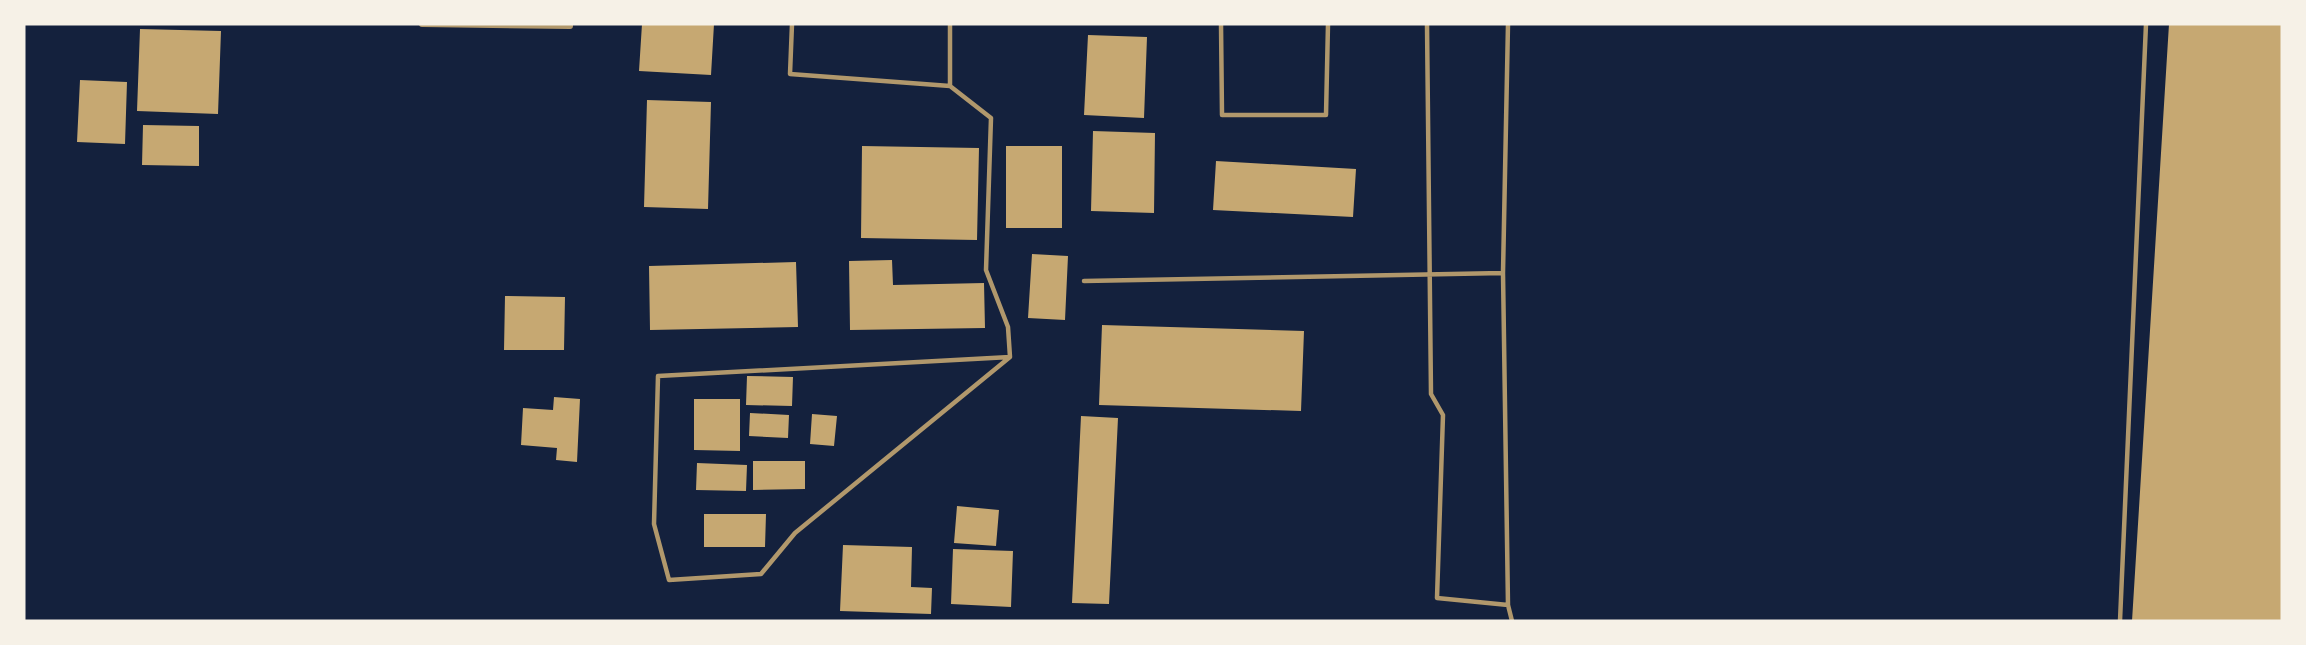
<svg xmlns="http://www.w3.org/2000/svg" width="2306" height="645" viewBox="0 0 2306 645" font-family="Inter,sans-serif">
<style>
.building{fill:#c6a872}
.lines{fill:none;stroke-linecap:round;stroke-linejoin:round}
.service{stroke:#b1986c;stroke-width:4.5}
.minor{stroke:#b1986c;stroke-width:6}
</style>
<rect width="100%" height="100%" fill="#14213d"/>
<path class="building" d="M642 24H714L711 75 639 71Z
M2169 24H2282V621H2132Z
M140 29 221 31 218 114 137 111Z
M1088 35 1147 37 1144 118 1084 115Z
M80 80 127 82 125 144 77 142Z
M647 100 711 102 708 209 644 207Z
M143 125 199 126V166L142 165Z
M1093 131 1155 133 1154 213 1091 211Z
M862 146 979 148 977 240 861 238Z
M1006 146H1062V228H1006Z
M1216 161 1356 169 1353 217 1213 210Z
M1032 254 1068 256 1065 320 1028 318Z
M892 260 893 285 984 283 985 328 850 330 849 261Z
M796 262 798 327 650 330 649 266Z
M505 296 565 297 564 350H504Z
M1102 325 1304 331 1301 411 1099 405Z
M747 376 793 377 792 406 746 405Z
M554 397 580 399 577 462 556 460 557 448 521 445 523 408 553 410Z
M694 399H740V451L694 450Z
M750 413 789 415 788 438 749 436Z
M812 414 837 416 834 446 810 444Z
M1081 416 1118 418 1109 604 1072 603Z
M753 461H805V489L753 490Z
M697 463 747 465 746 491 696 490Z
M957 506 999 510 996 546 954 543Z
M704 514H766L765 547H704Z
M843 545 912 547 911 587 932 588 931 614 840 611Z
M953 549 1013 551 1011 607 951 604Z"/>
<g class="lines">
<path class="service" d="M792 24 790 74 950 86V24
M1221 24 1222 115H1326L1328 24
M1427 24 1431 394 1443 415 1437 598 1508 605
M1508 24 1503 273 1508 605 1512 621
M950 86 991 118 986 270 1008 327 1010 357
M1084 281 1503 273
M1010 357 795 533 761 574 669 580 654 524 658 376Z
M2120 621 2146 24"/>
<path class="minor" d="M422 24 570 26V24"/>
</g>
<rect width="2306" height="645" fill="none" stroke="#f6f1e7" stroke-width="51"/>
</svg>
